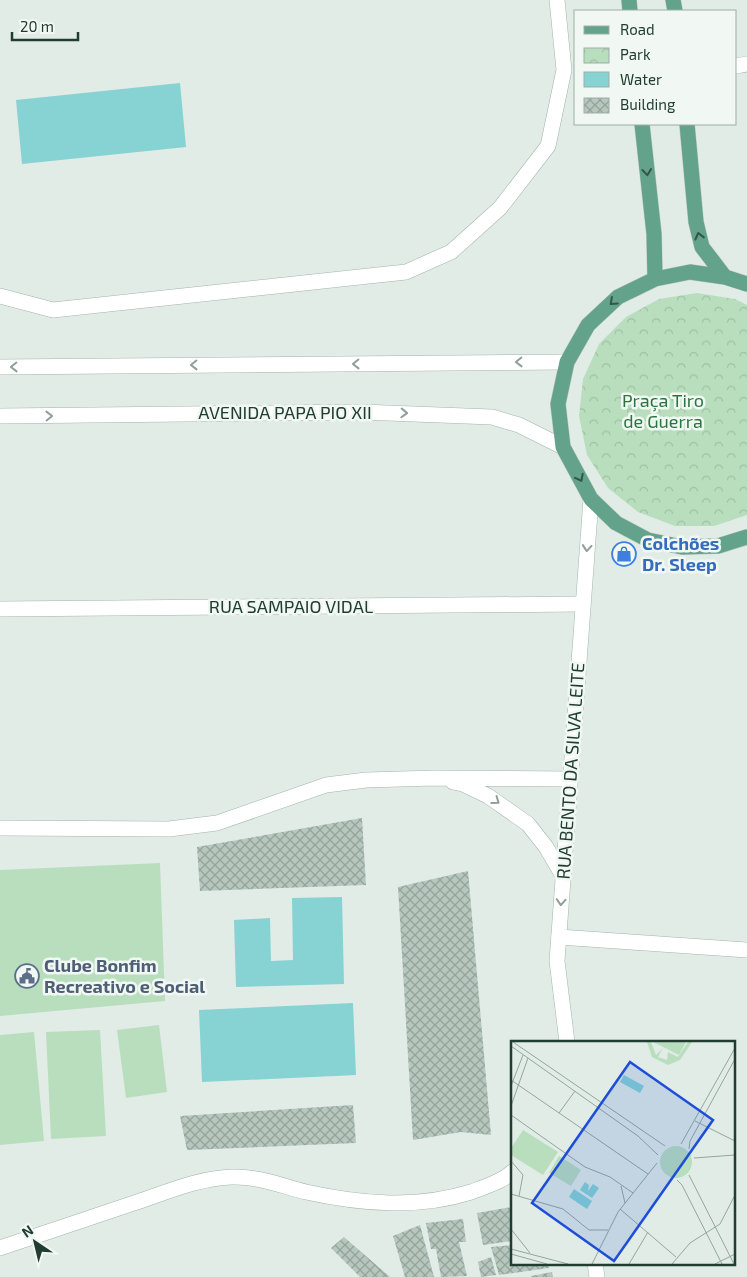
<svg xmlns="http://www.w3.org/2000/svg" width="747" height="1277" viewBox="0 0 747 1277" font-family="'Exo 2',sans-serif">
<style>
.park{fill:url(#park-crowns)}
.pitch{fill:#b9debe}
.water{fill:#87d2d3}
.building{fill:url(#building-cross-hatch)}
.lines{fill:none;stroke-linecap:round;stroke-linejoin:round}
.pedestrian-casing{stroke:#a4b4ac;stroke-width:16}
.minor-casing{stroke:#a4b4ac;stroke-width:16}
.tertiary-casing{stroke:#a4b4ac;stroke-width:16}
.secondary-casing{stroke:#9fb8ac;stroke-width:16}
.primary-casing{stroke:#c1c9c6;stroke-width:16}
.pedestrian{stroke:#fff;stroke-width:15}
.minor{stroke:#fff;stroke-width:15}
.tertiary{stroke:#fff;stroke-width:15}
.secondary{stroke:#fff;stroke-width:15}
.primary{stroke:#64a38b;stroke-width:15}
.oneway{stroke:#325648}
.oneway2{stroke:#909e98}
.labels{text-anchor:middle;stroke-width:5;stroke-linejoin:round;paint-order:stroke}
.park-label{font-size:18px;fill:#29763d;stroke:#f1f8f4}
.street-label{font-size:18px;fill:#213d32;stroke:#f1f8f4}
.shop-label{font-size:18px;font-weight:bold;fill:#366cbe;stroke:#f1f8f4;text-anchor:start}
.service-label{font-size:18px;font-weight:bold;fill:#4e5e75;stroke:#f1f8f4;text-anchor:start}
.inset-road{fill:none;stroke:#94a69e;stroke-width:1}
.view{fill:#1d4ed8;fill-opacity:0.15;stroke:#1d4ed8;stroke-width:2.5}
.inset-edge{fill:none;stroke:#213d32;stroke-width:2.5}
</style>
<defs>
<pattern id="park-crowns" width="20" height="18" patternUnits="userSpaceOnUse" patternTransform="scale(1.25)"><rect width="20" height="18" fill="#b9debe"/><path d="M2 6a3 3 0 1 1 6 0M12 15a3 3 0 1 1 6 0" fill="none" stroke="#9fbfa4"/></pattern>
<pattern id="building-cross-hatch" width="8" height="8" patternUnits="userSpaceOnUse" patternTransform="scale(1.25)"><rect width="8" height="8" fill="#b6c7be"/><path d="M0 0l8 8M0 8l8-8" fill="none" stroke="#94a39b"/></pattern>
</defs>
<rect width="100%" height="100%" fill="#e1ece6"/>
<path class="park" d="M697 293 735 299 747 305V515L714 526H675L638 512 608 488 587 455 579 416 583 379 599 344 626 317 659 299Z"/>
<path class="pitch" d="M160 863 165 1001 0 1016V870Z
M159 1025 167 1092 126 1098 117 1030Z
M100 1030 106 1136 51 1139 46 1032Z
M34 1032 44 1141 0 1145V1035Z"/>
<path class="water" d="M180 83 186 147 22 164 16 100Z
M342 897 344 984 236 987 234 920 270 918 271 961 293 960 292 898Z
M353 1003 356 1075 202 1082 199 1010Z"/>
<path class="building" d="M362 818 366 885 200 891 197 847Z
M468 871 491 1135 461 1132 413 1140 398 887Z
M353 1105 356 1143 187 1150 180 1116Z
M512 1207V1241L483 1245 477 1213Z
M463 1219 466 1242H459L467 1276 441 1277 436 1249H431L426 1223Z
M420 1225 434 1277H405L393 1236Z
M344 1237 390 1277H360L331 1248Z
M512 1245V1263H548L549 1268 499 1275 491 1247Z
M491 1257 496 1275 481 1277 478 1262Z
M552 1272 553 1277H531V1276Z"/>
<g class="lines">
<g class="pedestrian-casing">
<path id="pedestrian" d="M0 296 53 310 406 272 451 252 500 208 548 146 564 70 557 0"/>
</g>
<g class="minor-casing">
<path id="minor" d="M736 66 747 64
M0 609 582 604
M453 782 463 784 488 796 528 824 546 847 563 876
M0 828 169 829 217 823 326 785 366 780 435 778 571 779
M559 937 747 950
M0 1248C46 1233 91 1217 137 1202 167 1192 199 1178 232 1177 257 1176 282 1186 306 1192 361 1204 417 1209 471 1192 484 1187 502 1182 512 1172"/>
</g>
<g class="tertiary-casing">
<path id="tertiary" d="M0 367 567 362
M0 416 361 412 492 417 519 425 563 447"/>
</g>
<g class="secondary-casing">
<path id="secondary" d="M567 1042 557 961 591 499
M595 1263 597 1277"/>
</g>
<g class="primary-casing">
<path id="primary" d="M629 0 630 11
M673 0 675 11
M642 124 654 234 655 279
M687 124 696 222 702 247 725 277
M747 284 725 277 690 272 655 279 618 297 588 325 567 362 558 404 563 447 591 499 616 523 648 540 682 547 718 546 747 537"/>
</g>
<use href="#pedestrian" class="pedestrian"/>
<use href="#minor" class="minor"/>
<use href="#tertiary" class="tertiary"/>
<use href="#secondary" class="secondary"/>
<use href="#primary" class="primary"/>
</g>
<defs><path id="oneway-chevron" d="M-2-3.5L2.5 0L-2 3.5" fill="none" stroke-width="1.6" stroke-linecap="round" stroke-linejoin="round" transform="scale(1.25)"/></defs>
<g class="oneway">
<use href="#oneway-chevron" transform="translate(647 172) rotate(84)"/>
<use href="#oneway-chevron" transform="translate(699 236) rotate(-104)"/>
<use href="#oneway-chevron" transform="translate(613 302) rotate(138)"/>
<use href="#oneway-chevron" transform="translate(580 478) rotate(62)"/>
</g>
<g class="oneway2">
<use href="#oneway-chevron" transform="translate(519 362) rotate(179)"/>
<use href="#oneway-chevron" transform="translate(356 364) rotate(179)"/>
<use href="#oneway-chevron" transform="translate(194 365) rotate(179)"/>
<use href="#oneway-chevron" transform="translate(14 367) rotate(179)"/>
<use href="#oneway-chevron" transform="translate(404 413) rotate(2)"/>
<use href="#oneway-chevron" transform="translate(49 416) rotate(-1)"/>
<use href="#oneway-chevron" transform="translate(587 548) rotate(95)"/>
<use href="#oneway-chevron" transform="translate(496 801) rotate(36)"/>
<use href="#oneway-chevron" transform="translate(561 902) rotate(94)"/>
</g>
<defs>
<g id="shop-ring" transform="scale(1.25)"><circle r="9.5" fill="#f1f8f4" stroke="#3f7fe0" stroke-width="1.5"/><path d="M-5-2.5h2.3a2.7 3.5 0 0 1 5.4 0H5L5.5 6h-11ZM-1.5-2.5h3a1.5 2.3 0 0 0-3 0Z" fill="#3f7fe0"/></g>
<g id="civic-ring" transform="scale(1.25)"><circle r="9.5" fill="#f1f8f4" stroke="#5c6f8a" stroke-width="1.5"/><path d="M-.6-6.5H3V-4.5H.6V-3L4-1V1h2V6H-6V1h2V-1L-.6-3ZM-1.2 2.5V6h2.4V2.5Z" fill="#5c6f8a"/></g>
</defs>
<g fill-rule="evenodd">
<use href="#shop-ring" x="624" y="554"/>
<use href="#civic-ring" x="27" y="976"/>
</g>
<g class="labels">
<g class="park-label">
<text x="663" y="407">Praça Tiro<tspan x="663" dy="21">de Guerra</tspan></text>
</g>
<g class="street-label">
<text x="285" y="419">AVENIDA PAPA PIO XII</text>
<text x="291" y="613">RUA SAMPAIO VIDAL</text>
<text transform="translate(571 771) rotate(-86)" y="6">RUA BENTO DA SILVA LEITE</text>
</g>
<g class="shop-label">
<text x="642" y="550">Colchões<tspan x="642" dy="21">Dr. Sleep</tspan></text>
</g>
<g class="service-label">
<text x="44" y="972">Clube Bonfim<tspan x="44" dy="21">Recreativo e Social</tspan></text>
</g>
</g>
<g transform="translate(511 1041)">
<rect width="224" height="224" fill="#e1ece6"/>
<path d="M149 121a16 16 0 1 1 32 0a16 16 0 1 1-32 0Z" fill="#b9debe"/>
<path d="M136 1H140L145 14 152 7 147 16 156 19 157 11 167 16 177 1H181L169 19 157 24 141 16ZM142 1H175L168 14ZM12 89 47 111 32 134 0 114V107ZM48 115 70 129 60 145 38 132Z" fill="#b9debe"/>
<path d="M113 34 133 45 129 52 109 41ZM74 141 78 144 77 150 82 143 88 147 81 157 69 149ZM63 148 81 160 76 168 58 156Z" fill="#87d2d3"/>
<path class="inset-road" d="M2 1 154 105M0 5 127 95 147 114M0 39 137 133M0 45 12 14M0 65 17 17M48 72 64 50M0 74 74 126 99 136 122 152M184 80 224 100M170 103 224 7M178 108 179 100 224 18M183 117 224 114M0 120 12 134 8 155M178 134 223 223M166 139 171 144 211 223M110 145 114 162M0 153 52 168 78 189H97M109 168 165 216M0 188 19 212M0 208 57 223M0 213 36 223M81 223 107 171 146 122M118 223 137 191M161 223 179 202 209 183 224 154M204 223 224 213"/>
<path class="view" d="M119 21 202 79 103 220 21 162Z"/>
<rect width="224" height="224" class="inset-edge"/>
</g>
<rect x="574" y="10" width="162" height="115" fill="#f1f8f4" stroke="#9eada6"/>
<rect x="584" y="26" width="25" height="8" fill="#64a38b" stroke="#9eada6"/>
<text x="620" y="35" font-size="15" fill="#213d32">Road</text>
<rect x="584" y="48" width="25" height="15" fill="url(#park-crowns)" stroke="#9eada6"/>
<text x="620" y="60" font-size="15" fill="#213d32">Park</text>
<rect x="584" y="72" width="25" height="15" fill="#87d2d3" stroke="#9eada6"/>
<text x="620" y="85" font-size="15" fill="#213d32">Water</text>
<rect x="584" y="98" width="25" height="15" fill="url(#building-cross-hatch)" stroke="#9eada6"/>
<text x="620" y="110" font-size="15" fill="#213d32">Building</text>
<g transform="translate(35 1242) rotate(325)" stroke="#f1f8f4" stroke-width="4" paint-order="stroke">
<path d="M0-4L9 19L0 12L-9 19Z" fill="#213d32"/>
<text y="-8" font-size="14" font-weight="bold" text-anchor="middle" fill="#213d32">N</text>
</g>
<path d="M12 32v8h66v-8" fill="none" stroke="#213d32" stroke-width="2.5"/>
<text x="20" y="32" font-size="15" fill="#213d32" stroke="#f1f8f4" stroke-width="4" paint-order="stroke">20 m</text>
</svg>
